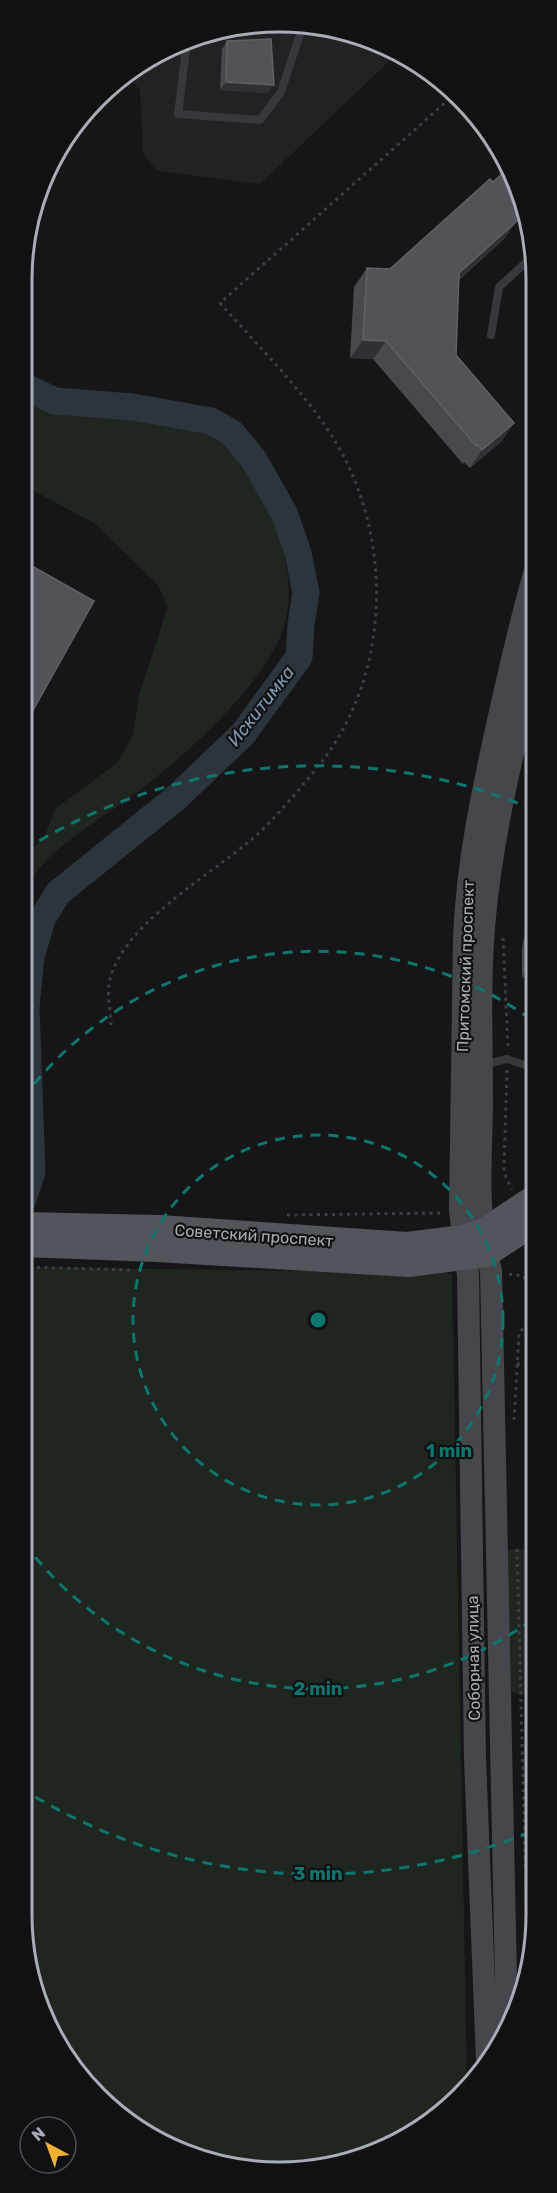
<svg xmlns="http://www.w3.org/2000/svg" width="557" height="2193" viewBox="0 0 557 2193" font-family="Rubik,sans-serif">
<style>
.built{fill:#222225}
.green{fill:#1e261f}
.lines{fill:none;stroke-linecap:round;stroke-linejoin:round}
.river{stroke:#2c353c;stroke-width:27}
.path{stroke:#3d3f44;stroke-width:3;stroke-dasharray:3 4.5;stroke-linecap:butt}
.lane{stroke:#37383d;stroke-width:8}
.secondary{stroke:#45474d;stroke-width:22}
.primary{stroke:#53555c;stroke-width:26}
.wall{fill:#47494d}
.shaded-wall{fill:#2f3033}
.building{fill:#525359;stroke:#5f6168;stroke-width:1.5}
.ring{fill:none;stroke:#0f766e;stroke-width:3;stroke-dasharray:10 8}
.labels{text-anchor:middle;stroke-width:4.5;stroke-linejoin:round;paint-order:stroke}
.street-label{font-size:16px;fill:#a8adb8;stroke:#111113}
.water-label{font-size:18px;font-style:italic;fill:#7f9bb3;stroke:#111113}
.rim{fill:none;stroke:#a8adb8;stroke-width:3}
.centre{fill:#0f766e;stroke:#111113;stroke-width:3}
.ring-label{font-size:18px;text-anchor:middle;font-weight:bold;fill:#0f766e;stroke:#111113;stroke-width:4.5;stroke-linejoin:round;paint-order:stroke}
</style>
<rect width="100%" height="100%" fill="#161618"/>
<path class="built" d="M312 23 393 48 399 52 260 184 158 171 143 154 140 90 124 73 212 30Z"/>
<path class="green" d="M23 402C61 414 108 420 148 420 164 420 182 407 197 414 202 416 207 421 212 425 242 447 264 481 274 517 283 550 294 585 286 619 272 683 168 772 115 808 81 832 37 857 22 898V861L45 835 56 808 117 763 133 735 139 695 168 606 158 585 94 523 23 485Z
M22 1267 452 1273 467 2083 436 2119 361 2158 261 2171 164 2145 85 2085 40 2013 21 1914Z
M534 1548V1697L509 1692 504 1550Z"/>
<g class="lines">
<path class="river" d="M22 1202 32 1172 26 1007 31 957 42 919 58 893 176 798 243 734 299 657 301 624 306 593 298 553 285 515 254 460 232 433 211 421 133 407 55 401 23 386"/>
<path class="path" d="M503 938 508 1048
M111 1025C111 1012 107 997 109 984 118 929 205 878 246 844 265 829 281 810 297 792 308 778 321 764 331 749 386 667 390 556 349 467 321 407 263 352 220 303L456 93
M507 1070 504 1168 506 1178 512 1189
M287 1215 443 1213
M22 1267 131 1270
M509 1274 523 1276 534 1289
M517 1364H534
M514 1420 519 1334 534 1312
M517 1549 528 1967"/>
<path class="lane" d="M283 25H317
M187 42 178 114 260 120 281 92 303 25
M491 335 499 287 533 256 534 248
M483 1065 507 1059 534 1068"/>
<path class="secondary" d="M507 2027 491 1271C476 1218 481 1161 482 1107 482 1044 479 979 485 916 493 830 515 745 534 661
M487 2060 475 1758 468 1275 460 1210 464 937C467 864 482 793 498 721 509 672 520 622 534 574"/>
<path class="primary" d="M22 1225 159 1228 407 1245 463 1238 484 1231 534 1198
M22 1244 157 1249 409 1264 486 1254 534 1223"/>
</g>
<path class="wall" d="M227 41 268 93 220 90 222 49Z
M493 182 518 192 516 194 517 220 504 239 459 280 456 355 502 441 470 468 464 462 463 464 373 359 350 358 354 287 367 268 390 269Z
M531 916 534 981 522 977V948L527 922Z"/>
<path class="shaded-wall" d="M226 82 274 85 268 93 220 90Z
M523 209V211L515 223 517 221 504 239 446 291 459 273Z
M363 340 386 341 373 359 350 358Z
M514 423 502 441 470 468 482 450Z
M526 972 534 974V981L522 977Z"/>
<path class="building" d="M271 39 274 85 226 82 227 41Z
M503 173 517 188 518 191 516 193 519 197 523 209 514 217 517 221 459 273 456 355 514 423 482 450 477 444 476 446 386 341 363 340 367 268 390 269 490 179 493 182Z
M23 561 94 601 23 728Z
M531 916H534V974L526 972V942Z"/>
<g class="ring">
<circle cx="318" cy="1320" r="185"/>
<path d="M532 1620A369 369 0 0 1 23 1542M23 1098A369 369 0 0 1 532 1020"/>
<path d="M530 1832A554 554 0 0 1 24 1790M24 850A554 554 0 0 1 530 808"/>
</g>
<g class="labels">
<g class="street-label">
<text transform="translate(465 966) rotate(-88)" y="6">Притомский проспект</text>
<text transform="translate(254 1235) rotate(4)" y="6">Советский проспект</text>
<text transform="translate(473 1658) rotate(-91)" y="6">Соборная улица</text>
</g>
<g class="water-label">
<text transform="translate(261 706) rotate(-52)" y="6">Искитимка</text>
</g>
</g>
<path d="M0 0H557V2193H0ZM279 32H279A247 247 0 0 1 526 279V1915A247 247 0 0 1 279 2162H279A247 247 0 0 1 32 1915V279A247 247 0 0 1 279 32Z" fill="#111113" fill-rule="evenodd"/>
<path class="rim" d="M279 32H279A247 247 0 0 1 526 279V1915A247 247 0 0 1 279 2162H279A247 247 0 0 1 32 1915V279A247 247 0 0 1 279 32Z"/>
<circle cx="318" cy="1320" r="9" class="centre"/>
<g class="ring-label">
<text x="449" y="1457">1 min</text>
<text x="318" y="1695">2 min</text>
<text x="318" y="1880">3 min</text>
</g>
<g transform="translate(48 2145) rotate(319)"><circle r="28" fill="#111113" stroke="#4d4f55" stroke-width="1.5"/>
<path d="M0-4.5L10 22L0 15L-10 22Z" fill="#f2b134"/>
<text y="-9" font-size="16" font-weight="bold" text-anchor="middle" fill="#a8adb8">N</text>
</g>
</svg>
